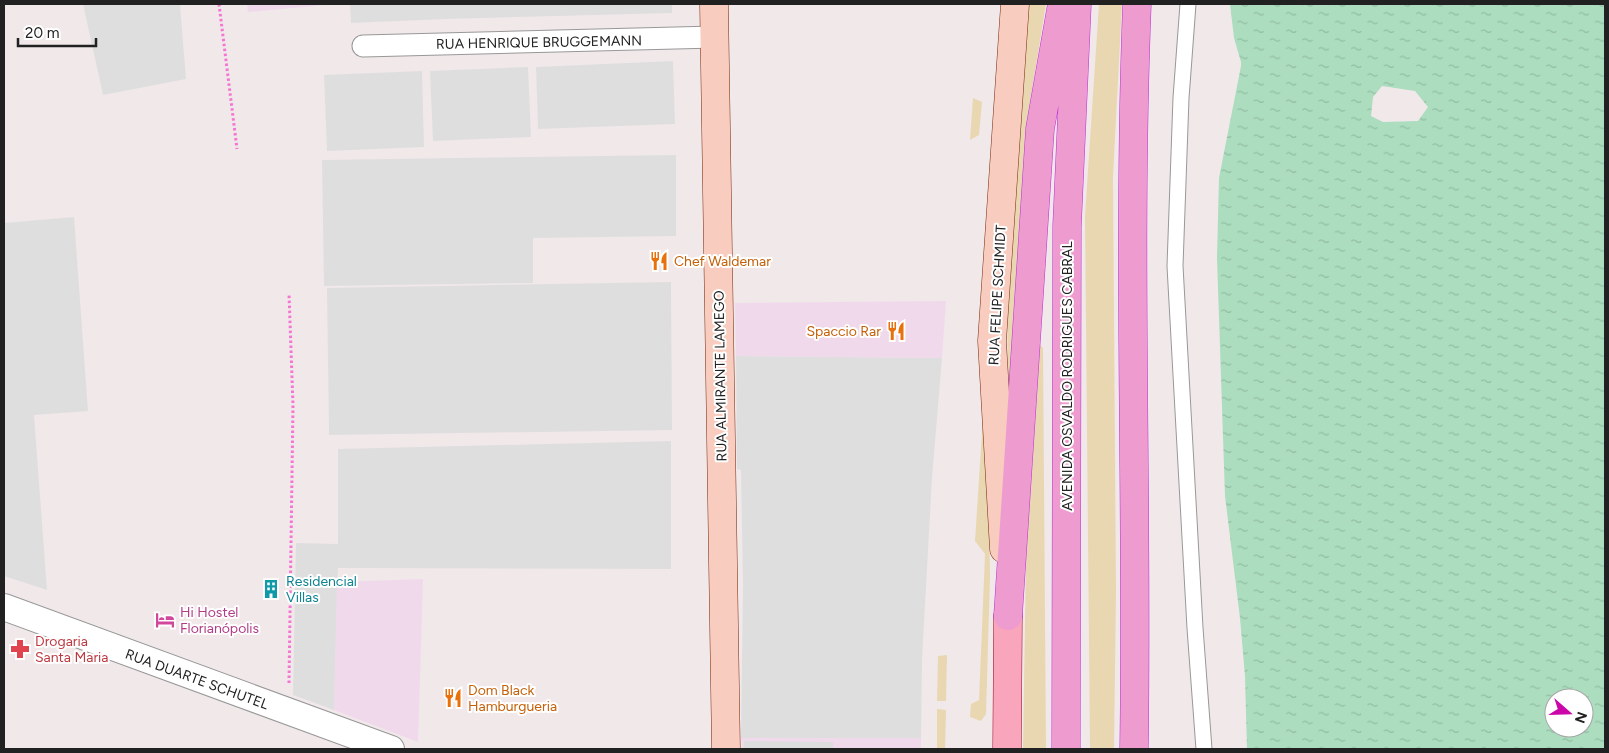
<svg xmlns="http://www.w3.org/2000/svg" width="1609" height="753" viewBox="0 0 1609 753" font-family="Figtree,sans-serif">
<style>
.residential{fill:#dfdedf}
.commercial{fill:#f1d9ec}
.grass{fill:#e9d7b1}
.parking{fill:#ddd}
.water{fill:url(#water-ripples);fill-rule:evenodd}
.lines{fill:none;stroke-linecap:round;stroke-linejoin:round}
.pedestrian-casing{stroke:#989898;stroke-width:17}
.minor-casing{stroke:#989898;stroke-width:23}
.tertiary-casing{stroke:#989898;stroke-width:28}
.secondary-casing{stroke:#772809;stroke-width:29}
.primary-casing{stroke:#99051d;stroke-width:29}
.trunk-casing{stroke:#b92ed6;stroke-width:29}
.path{stroke:#f575d2;stroke-width:3;stroke-dasharray:2.5 2.5;stroke-linecap:butt}
.pedestrian{stroke:#fff;stroke-width:15}
.minor{stroke:#fff;stroke-width:21}
.tertiary{stroke:#fff;stroke-width:26}
.secondary{stroke:#f8ccbf;stroke-width:28}
.primary{stroke:#f9a5bb;stroke-width:28}
.trunk{stroke:#ee9cd0;stroke-width:28}
.labels{text-anchor:middle;stroke-width:4;stroke-linejoin:round;paint-order:stroke}
.street-label{font-size:14px;fill:#212121;stroke:#fff}
.food-label{font-size:14px;fill:#c56008;stroke:#fff;text-anchor:start}
.culture-label{font-size:14px;fill:#0d838f;stroke:#fff;text-anchor:start}
.hotel-label{font-size:14px;fill:#b23c85;stroke:#fff;text-anchor:start}
.health-label{font-size:14px;fill:#be3a42;stroke:#fff;text-anchor:start}
</style>
<defs>
<pattern id="water-ripples" width="26" height="14" patternUnits="userSpaceOnUse" patternTransform="scale(1.25)"><rect width="26" height="14" fill="#abddbe"/><path d="M2 4q2-2 4 0t4 0M15 11q2-2 4 0t4 0" fill="none" stroke="#93bda3"/></pattern>
</defs>
<rect width="100%" height="100%" fill="#f1e8ea"/>
<path class="residential" d="M83 4H180L186 79 103 95Z
M350 4H672V13L446 19 351 23Z
M673 61 675 124 538 129 536 67Z
M528 67 531 137 433 141 430 71Z
M422 71 424 147 327 151 324 75Z
M676 155V236L533 238V283L324 286 322 160Z
M74 217 88 411 34 415 47 590 4 576V223Z
M671 282 672 430 329 435 327 288Z
M736 356 942 358 932 478 922 660 921 738H741L743 586 741 470 737 469Z
M671 441V569L338 568 334 710 293 695 296 543 338 544V449Z"/>
<path class="commercial" d="M247 4H336L248 12Z
M946 301 942 358 736 356 735 303Z
M423 579 418 742 334 710 337 582Z
M741 738H921V749H742Z"/>
<path class="grass" d="M1024 4H1046L1030 103 1023 187 1008 470 1007 192Z
M1099 4H1122L1113 176 1116 591 1114 749H1090L1085 216Z
M973 98 982 102 979 135 970 140Z
M1040 345 1043 348 1046 749H1023L1027 495 1038 346Z
M984 402 987 403 990 576 986 714 981 721 970 717 971 704 979 700 985 554 975 541Z
M947 655 946 701H937L938 656Z
M937 709 946 710 945 749H937Z"/>
<path class="parking" d="M744 741 833 742V749H744Z"/>
<path class="water" d="M1230 4H1605V749H1247L1245 676 1240 618 1225 496 1217 258 1219 178 1241 66V62L1234 38ZM1382 86 1415 91 1428 107 1418 121 1383 122 1371 116 1373 97ZM1554 698H1584V728H1554Z"/>
<g class="lines">
<g class="pedestrian-casing">
<path id="pedestrian" d="M1188 4 1181 98 1175 266 1195 628 1204 749"/>
</g>
<g class="minor-casing">
<path id="minor" d="M363 46 715 37"/>
</g>
<g class="tertiary-casing">
<path id="tertiary" d="M4 607 391 749"/>
</g>
<g class="secondary-casing">
<path id="secondary" d="M714 4 726 749
M1004 549 992 341 1015 4"/>
</g>
<g class="primary-casing">
<path id="primary" d="M1007 749 1008 616"/>
</g>
<g class="trunk-casing">
<path id="trunk" d="M1008 616 1040 129 1062 4
M1066 749 1067 226 1077 4
M1134 749C1138 501 1127 252 1137 4"/>
</g>
<path class="path" d="M219 4 237 149
M289 683 293 405 289 294"/>
<use href="#pedestrian" class="pedestrian"/>
<use href="#minor" class="minor"/>
<use href="#tertiary" class="tertiary"/>
<use href="#secondary" class="secondary"/>
<use href="#primary" class="primary"/>
<use href="#trunk" class="trunk"/>
</g>
<defs>
<g id="restaurant-bare" transform="scale(1.5)"><path d="M-5-6h1v4h1v-4h1v4h1v-4h1v5L-1.5 .5V6h-2V.5L-5-1ZM5-6V6H3V1.5H1.5Q1.5-4 5-6Z" fill="#e8710a" stroke="#fff" stroke-width="2.5" paint-order="stroke"/></g>
<g id="building-bare" transform="scale(1.5)"><path d="M-4-6H4V6H1V3H-1V6H-4ZM-2.5-4.3h1.7v1.8h-1.7ZM.8-4.3h1.7v1.8H.8ZM-2.5-1h1.7V.8h-1.7ZM.8-1h1.7V.8H.8Z" fill="#0f9aa8" stroke="#fff" stroke-width="2.5" paint-order="stroke"/></g>
<g id="hotel-bare" transform="scale(1.5)"><path d="M-6-4.5h1.5V1H6V5H4.5V3h-9V5H-6ZM-4 0a1.8 1.8 0 1 1 3.6 0ZM.5 0V-2.5h3Q6-2.5 6 0Z" fill="#d1479c" stroke="#fff" stroke-width="2.5" paint-order="stroke"/></g>
<g id="pharmacy-bare" transform="scale(1.5)"><path d="M-2-6h4v4h4v4h-4v4h-4v-4h-4v-4h4Z" fill="#e0444e" stroke="#fff" stroke-width="2.5" paint-order="stroke"/></g>
</defs>
<g fill-rule="evenodd">
<use href="#restaurant-bare" x="659" y="261"/>
<use href="#restaurant-bare" x="896" y="331"/>
<use href="#building-bare" x="271" y="589"/>
<use href="#hotel-bare" x="165" y="620"/>
<use href="#pharmacy-bare" x="20" y="649"/>
<use href="#restaurant-bare" x="453" y="698"/>
</g>
<g class="labels">
<g class="street-label">
<text transform="translate(539 42) rotate(-1)" y="5">RUA HENRIQUE BRUGGEMANN</text>
<text transform="translate(997 295) rotate(-87)" y="5">RUA FELIPE SCHMIDT</text>
<text transform="translate(720 376) rotate(-91)" y="5">RUA ALMIRANTE LAMEGO</text>
<text transform="translate(1067 376) rotate(-90)" y="5">AVENIDA OSVALDO RODRIGUES CABRAL</text>
<text transform="translate(197 679) rotate(20)" y="5">RUA DUARTE SCHUTEL</text>
</g>
<g class="food-label">
<text x="674" y="266">Chef Waldemar</text>
<text x="881" y="336" text-anchor="end">Spaccio Rar</text>
<text x="468" y="695">Dom Black<tspan x="468" dy="16">Hamburgueria</tspan></text>
</g>
<g class="culture-label">
<text x="286" y="586">Residencial<tspan x="286" dy="16">Villas</tspan></text>
</g>
<g class="hotel-label">
<text x="180" y="617">Hi Hostel<tspan x="180" dy="16">Florianópolis</tspan></text>
</g>
<g class="health-label">
<text x="35" y="646">Drogaria<tspan x="35" dy="16">Santa Maria</tspan></text>
</g>
</g>
<rect width="1609" height="753" fill="none" stroke="#212121" stroke-width="10"/>
<g transform="translate(1569 713) rotate(110)"><circle r="24" fill="#ffffff" stroke="#a6a6a6"/>
<path d="M0-4L9 19L0 12L-9 19Z" fill="#cb07aa"/>
<text y="-8" font-size="14" font-weight="bold" text-anchor="middle" fill="#212121">N</text>
</g>
<path d="M18 38v8h78v-8" fill="none" stroke="#212121" stroke-width="2.5"/>
<text x="25" y="38" font-size="15" fill="#212121" stroke="#ffffff" stroke-width="4" paint-order="stroke">20 m</text>
</svg>
